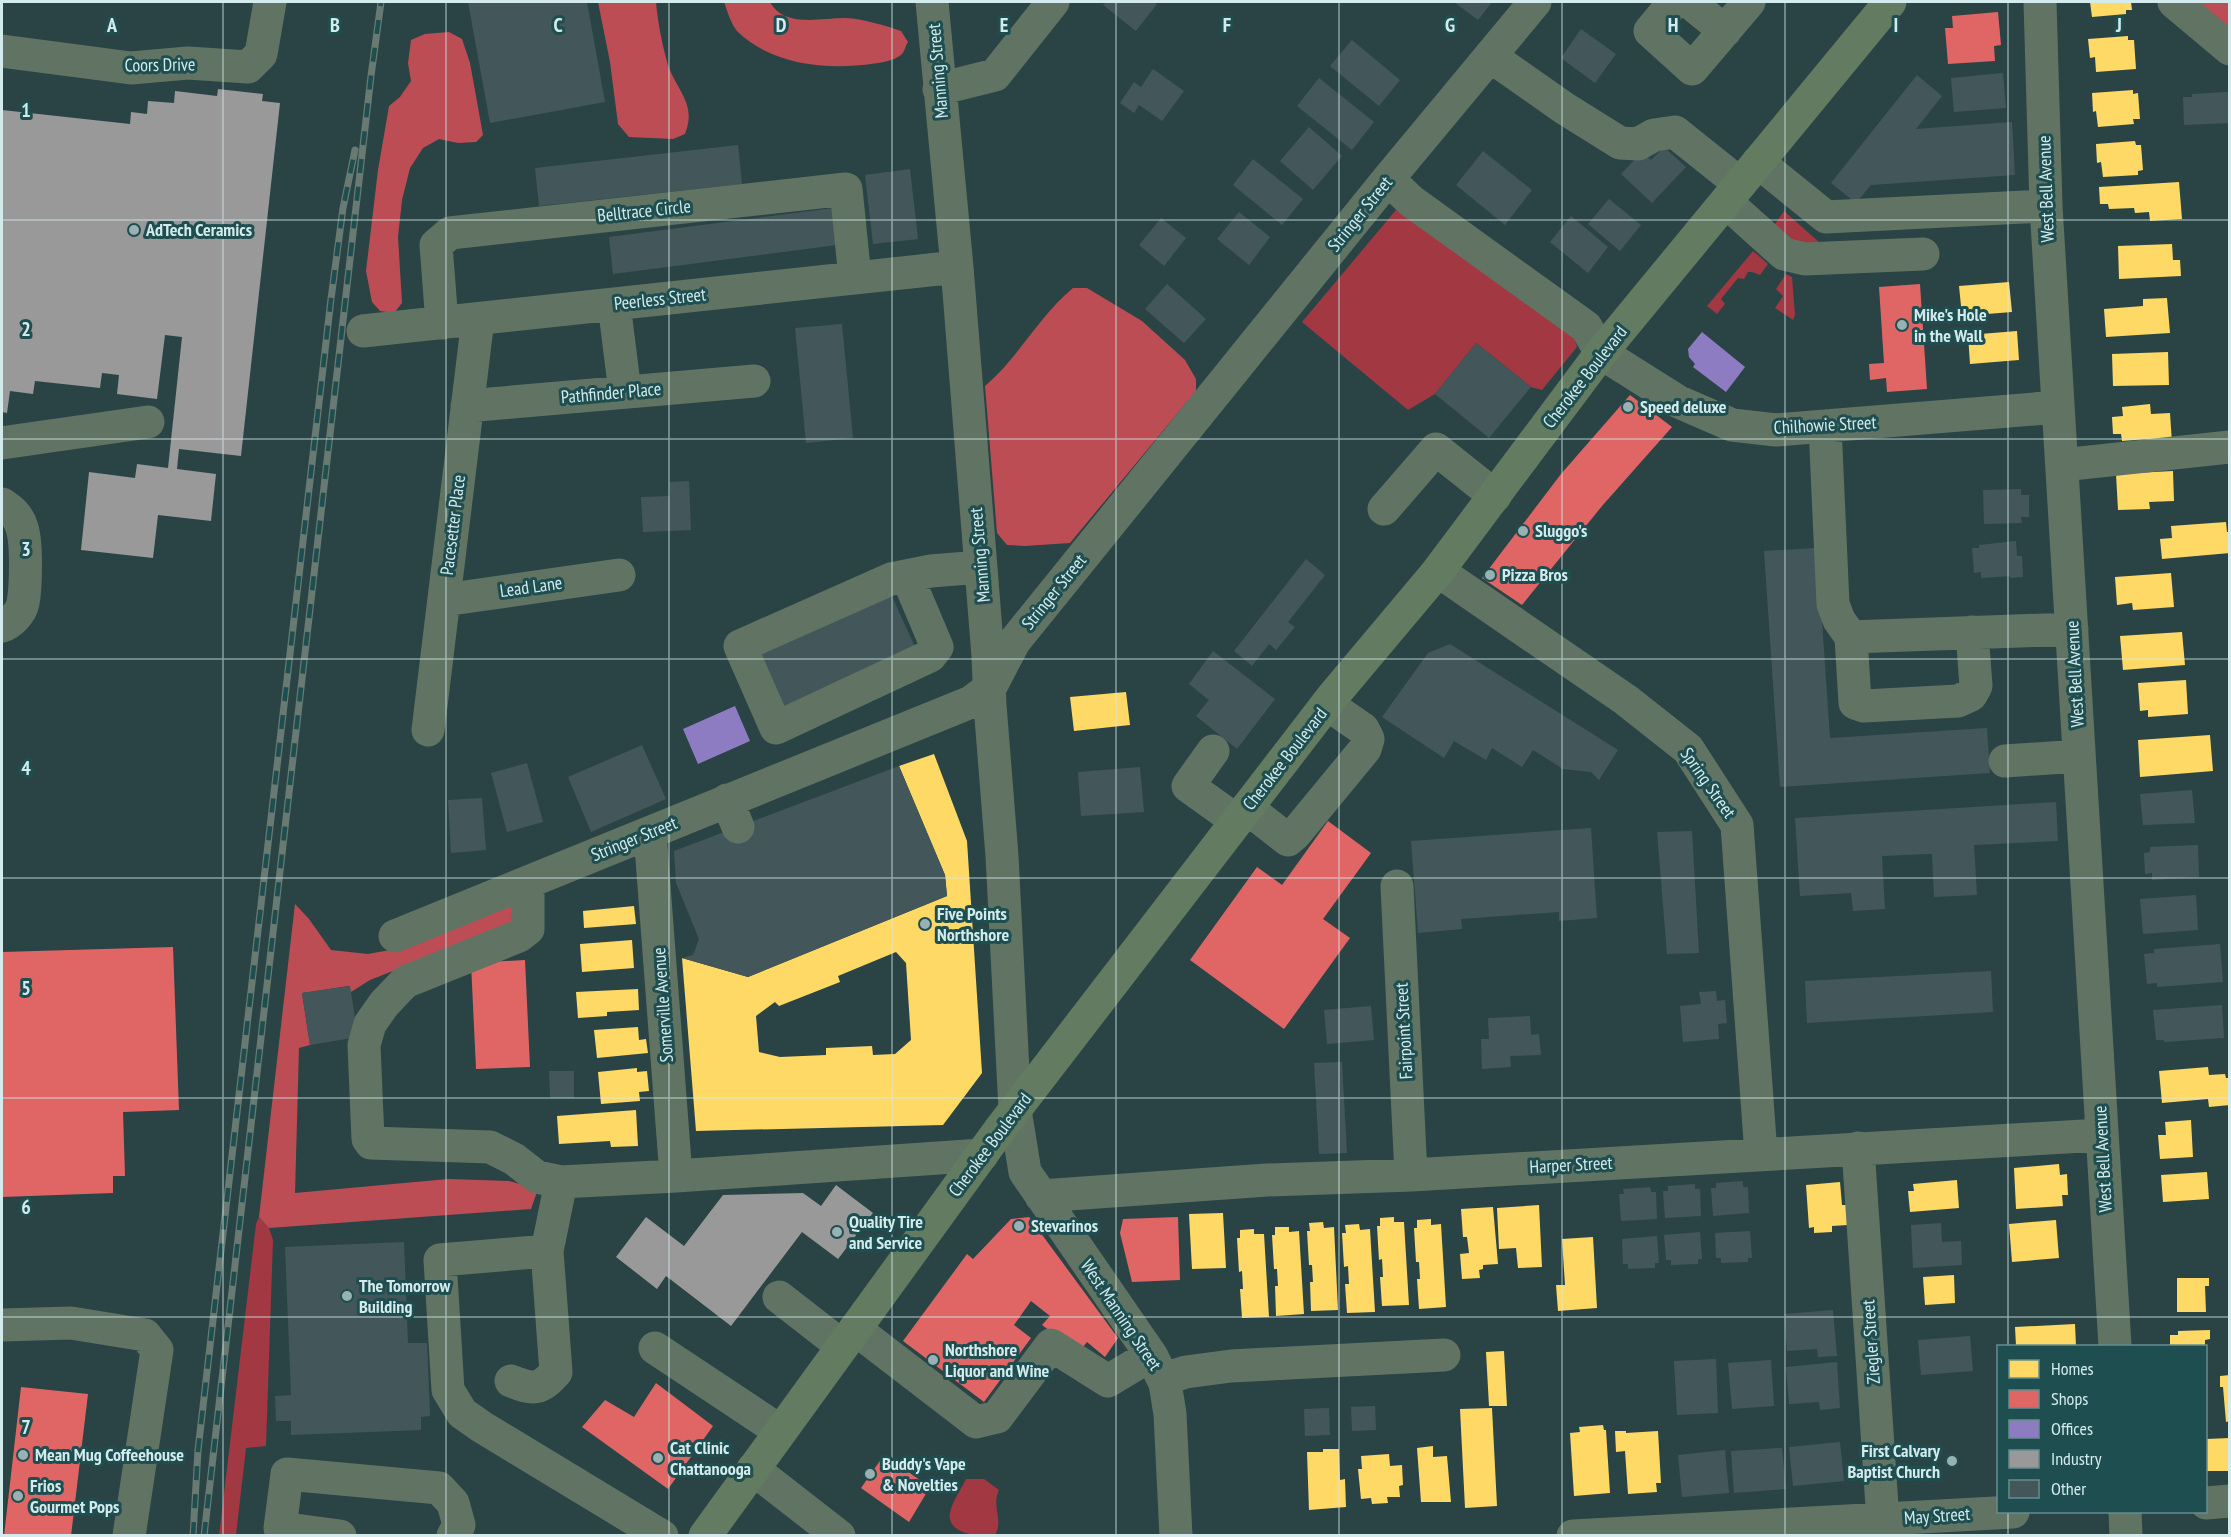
<svg xmlns="http://www.w3.org/2000/svg" width="2231" height="1537" viewBox="0 0 2231 1537" font-family="'PT Sans Narrow',sans-serif">
<style>
.green{fill:#a13842}
.forest{fill:#bc4d55}
.homes{fill:#ffd966;fill-rule:evenodd}
.shops{fill:#e06666}
.offices{fill:#8e7cc3}
.industry{fill:#999}
.building{fill:#43575a}
.lines{fill:none;stroke-linecap:round;stroke-linejoin:round}
.minor{stroke:#617463;stroke-width:33}
.major{stroke:#637b61;stroke-width:33}
.rail-casing{stroke:#687a71;stroke-width:7}
.rail{stroke:#1f4e51;stroke-width:4.5;stroke-dasharray:14;stroke-linecap:butt}
.grid{fill:none;stroke:#d3ebec;stroke-width:1.5;stroke-opacity:0.55}
.poi-dot{fill:#98b1b2;stroke:#1f4e51;stroke-width:2}
.labels{text-anchor:middle;stroke-width:6;stroke-linejoin:round;paint-order:stroke}
.street-label{font-size:18px;fill:#d3ebec;stroke:#1f4e51}
.poi-label{font-size:18px;font-weight:bold;fill:#d3ebec;stroke:#1f4e51;text-anchor:start}
.grid-label{font-size:20px;text-anchor:middle;font-weight:bold;fill:#d3ebec;stroke:#1f4e51;stroke-width:6;stroke-linejoin:round;paint-order:stroke}
</style>
<rect width="100%" height="100%" fill="#2a4446"/>
<path class="green" d="M1396 210 1581 329 1574 337 1577 347 1542 390 1531 387 1476 343 1435 394 1408 410 1302 322Z
M1784 211 1785 212 1819 242 1803 249 1773 227Z
M1753 251 1768 264 1760 275 1752 272H1748L1744 279 1738 278 1721 299 1725 304 1717 314 1707 306Z
M1786 274 1792 277 1795 315 1793 320 1775 308 1783 296 1776 289Z
M259 1217 269 1228 273 1240 266 1446 246 1448 236 1535 219 1536 256 1224Z
M966 1479H984L999 1490C991 1507 1004 1520 995 1535 981 1537 946 1535 950 1513 952 1502 961 1489 966 1479Z"/>
<path class="forest" d="M598 2H656C658 24 662 44 668 65 677 91 697 104 685 134L673 139 629 137 618 124 610 62Z
M724 2H770C784 28 820 18 845 18 864 19 883 25 901 31L908 42C906 45 904 52 902 54 894 61 880 63 871 64 825 70 772 65 737 31 731 24 727 10 724 2Z
M2195 2H2229V29Z
M449 32 462 39 470 63 483 135 476 142 458 143 439 139 423 148 410 168 402 200 398 237 402 303 394 313 380 311 372 302 366 271 378 170 389 106 400 97 411 81 408 63 411 40 425 34Z
M1073 288H1087L1142 321 1185 360 1196 379V391L1070 543 1025 546 1007 545 997 533 985 386C1019 357 1039 316 1073 288Z
M519 902 520 921 370 980 351 992 349 986 302 993 310 1045 299 1048 295 1193 448 1179 509 1181 538 1189 531 1209 269 1228 259 1217 295 904 309 919 331 950 368 954 401 948Z"/>
<path class="homes" d="M2090 2H2131L2132 10H2126V14L2092 17Z
M2128 36V40H2134L2136 69 2096 72 2095 57 2090 58 2088 39Z
M2133 90V94L2138 93 2140 119H2133L2134 124 2098 127 2096 111 2093 112 2092 93Z
M2135 141 2136 145H2141L2143 170 2138 171V175L2103 177 2101 162 2097 163 2096 144Z
M2179 182 2182 219 2150 221 2149 212 2135 213 2134 208 2109 209 2108 204H2100L2099 187Z
M2172 244 2173 260H2180L2181 276 2119 279 2118 246Z
M2009 282 2012 312 1962 316 1959 286Z
M2167 298 2170 333 2106 337 2104 309 2143 306V299Z
M2017 331 2019 360 1970 364 1968 335Z
M2168 352 2169 385 2113 386 2112 354Z
M2150 404 2151 414 2170 413 2172 443 2148 445 2147 439 2122 441 2121 434H2113L2112 417 2123 416 2122 407Z
M2173 471 2174 501 2149 502 2150 509 2118 510 2116 474Z
M2226 522 2227 532H2230V553L2162 559 2160 539 2172 538 2171 526Z
M2171 573 2174 607 2133 610 2132 603 2117 605 2115 577Z
M2182 632 2185 665 2123 670 2120 636Z
M2186 680 2188 714 2148 717V710L2140 711 2138 683Z
M1126 692 1130 725 1074 731 1070 697Z
M2210 735 2213 771 2140 777 2138 740Z
M934 754 967 841 982 1073 943 1125 696 1131 682 958 748 977 947 896 945 875 899 766ZM896 952 906 963 911 1040 895 1054 873 1055 872 1046 826 1048V1055L780 1057 759 1052 756 1016 775 1002 779 1006 840 982 838 976Z
M634 906 636 924 584 928 583 911Z
M632 940 634 968 582 972 580 944Z
M638 989 639 1010 607 1012V1016L578 1018 576 992Z
M638 1027 639 1040 646 1039 648 1053 597 1058 594 1030Z
M2208 1067 2209 1075 2225 1074 2226 1078H2230V1105L2209 1107 2208 1099 2162 1103 2159 1071Z
M637 1068V1072L647 1071 649 1091 639 1092 640 1101 601 1104 598 1072Z
M636 1110 638 1146 611 1147 610 1141 559 1144 557 1116Z
M2191 1120 2193 1157 2160 1159 2158 1135H2166L2165 1122Z
M2059 1164 2060 1175 2067 1174 2068 1195H2062L2063 1206 2016 1209 2014 1168Z
M2207 1172 2209 1199 2163 1202 2161 1175Z
M1957 1180 1959 1208 1910 1212 1908 1191H1914L1913 1184Z
M1840 1182 1842 1205H1846L1848 1225 1832 1226V1232L1814 1233V1227L1809 1228 1806 1185Z
M1539 1205 1542 1267 1518 1268 1516 1248 1499 1249 1497 1208Z
M1493 1207 1498 1264 1483 1265V1269L1479 1270 1480 1278 1462 1279 1460 1254 1469 1253 1467 1237H1463L1461 1209Z
M1223 1213 1226 1268 1192 1269 1189 1214Z
M1394 1217V1222H1404L1409 1305 1382 1306 1380 1277H1383L1382 1259 1379 1260 1377 1226H1380V1218Z
M1431 1219V1225L1441 1224 1446 1307 1419 1309 1417 1279H1420L1419 1262H1416L1414 1228H1417V1220Z
M2056 1220 2059 1258 2012 1262 2009 1224Z
M1323 1222 1324 1228 1334 1227 1338 1310 1311 1311 1310 1282H1313L1312 1265H1309L1307 1231H1310L1309 1223Z
M1359 1224 1360 1230 1370 1229 1375 1312 1347 1313 1345 1284H1349L1348 1266 1344 1267 1342 1233H1346L1345 1225Z
M1275 1227H1289V1232L1299 1231 1304 1314 1276 1316 1275 1286H1278L1277 1269H1274L1272 1235H1275Z
M1254 1229V1234H1264L1269 1317 1242 1318 1240 1289H1243L1242 1271 1239 1272 1237 1238H1240V1230Z
M1593 1237 1597 1308 1558 1311 1556 1285H1565L1562 1239Z
M1954 1275 1955 1303 1925 1305 1923 1277Z
M2177 1278H2209V1286H2205L2206 1312H2177Z
M2075 1324 2076 1346H2016L2015 1327Z
M2210 1330V1339L2205 1340V1346H2170V1335H2178V1331Z
M1504 1351 1507 1406H1489L1486 1352Z
M2230 1375V1421L2226 1422 2223 1387H2220V1376Z
M1492 1408 1497 1506 1465 1508 1460 1409Z
M1603 1425 1604 1430H1606L1610 1493 1574 1496 1570 1433 1580 1432 1579 1427Z
M1615 1431H1626V1433L1658 1431 1661 1483H1656L1657 1492 1628 1494 1625 1451 1616 1452Z
M2230 1438V1471H2206V1439Z
M1433 1446V1457L1447 1456 1451 1502H1421L1417 1448Z
M1323 1449H1339L1340 1480 1345 1479 1346 1507 1309 1510 1307 1452H1323Z
M1389 1454 1390 1466 1402 1465 1403 1485 1399 1486 1400 1497H1387L1388 1503 1372 1504 1371 1498 1361 1499 1358 1469H1362L1361 1456Z"/>
<path class="shops" d="M1998 12 2001 45 1994 46 1995 61 1948 64 1945 28H1953L1952 16Z
M1920 284 1927 389 1887 392 1886 378 1870 380 1869 364 1884 363 1879 287Z
M1630 395 1672 427 1602 506 1522 605 1482 578 1561 474Z
M1328 821 1371 853 1323 919 1350 938 1284 1029 1190 960 1257 867 1282 885Z
M173 947 179 1110 123 1112 125 1176H113V1193L2 1197V952Z
M525 960 530 1067 476 1069 471 963Z
M1029 1217 1118 1338 1105 1357 1087 1342 1079 1352 1042 1325 1050 1316 1031 1301 1014 1325 1031 1338 984 1402 903 1341 967 1254 973 1259 1011 1219Z
M1178 1217 1180 1280 1132 1282 1120 1233 1123 1219Z
M656 1383 713 1426 668 1489 582 1427 605 1400 634 1417Z
M21 1387 88 1394 71 1536H4Z
M884 1455 930 1487 909 1522 861 1488Z"/>
<path class="offices" d="M1702 332 1745 367 1726 392 1693 367 1695 364 1689 357 1688 349Z
M735 706 750 741 698 764 683 729Z"/>
<path class="industry" d="M218 89 263 94 262 101 280 103 241 456 179 449 177 469 216 474 211 521 158 515 153 558 81 550 89 472 135 478 137 464 168 468 182 337 165 335 157 399 117 394 119 375 102 373 100 388 35 381 33 394 10 391 7 413 2 412V110L130 124 131 112 147 114 148 101 174 103 175 91 217 96Z
M836 1185 873 1213 838 1259 802 1232 731 1326 666 1276 657 1289 616 1257 646 1217 684 1246 723 1195 803 1193 821 1206Z"/>
<path class="building" d="M468 2H587L605 102 490 123Z
M1106 2H1154L1157 4 1136 31 1103 5Z
M1454 2H1492L1478 20Z
M1581 29 1616 54 1595 83 1561 58Z
M1352 40 1400 80 1379 106 1330 66Z
M1153 69 1184 91 1162 121 1139 105 1134 113 1120 103 1134 82 1141 87Z
M2003 73 2006 108 1954 112 1951 78Z
M1917 75 1942 96 1916 129 2012 122 2015 175 1871 185 1856 203 1831 183Z
M1319 78 1374 122 1352 150 1297 106Z
M2228 92 2230 123 2184 125 2183 97H2192V94Z
M1309 127 1342 156 1313 190 1280 161Z
M738 145 742 184 539 206 535 168Z
M1664 147 1686 167 1652 203 1621 174 1642 152 1651 160Z
M1483 151 1532 190 1505 225 1456 185Z
M1253 159 1303 199 1282 225 1233 185Z
M910 169 918 239 873 244 865 175Z
M1609 199 1641 225 1620 251 1588 224Z
M841 207 845 244 613 274 609 237Z
M1239 212 1270 237 1249 265 1217 239Z
M1571 216 1608 247 1588 273 1550 242Z
M1161 218 1186 238 1164 266 1139 245Z
M1167 284 1206 319 1184 343 1145 309Z
M842 324 853 438 806 443 795 328Z
M1476 343 1531 387 1489 438 1435 394Z
M689 481 691 530 643 532 641 497 670 496 669 482Z
M2021 489V495H2029V517H2021L2022 523 1984 524 1983 490Z
M2016 541 2017 556H2022L2023 577 2010 578V576L1981 578V572L1974 573 1972 548H1979V545Z
M1817 548 1830 738 1987 728 1990 773 1780 787 1764 551Z
M1306 559 1325 575 1288 622 1295 627 1276 650 1269 644 1252 666 1234 651Z
M889 590 916 649 781 711 754 652Z
M1450 644 1618 750 1599 780 1591 772 1563 769 1533 750 1522 767 1492 748 1486 760 1454 741 1444 758 1382 717 1428 653Z
M1213 651 1275 699 1237 749 1196 716 1209 700 1189 684Z
M642 745 666 799 591 832 568 777Z
M527 763 543 822 507 832 491 773Z
M899 766 945 875 947 896 748 977 682 958 693 955 699 939 676 883 674 851Z
M1140 767 1144 812 1081 816 1078 772Z
M2192 790 2195 823 2143 825 2140 794Z
M482 798 486 850 451 853 448 800Z
M2056 802 2058 841 1974 845 1977 895 1934 897 1932 854H1928L1882 856 1885 909 1853 911 1851 893 1800 896 1795 818Z
M1591 828 1597 918 1559 921V912L1461 919 1462 929 1418 933 1411 841Z
M1692 831 1699 953 1667 954 1657 832Z
M2198 845 2199 877 2152 880V873L2145 874 2144 853 2150 852V847Z
M2196 895 2198 930 2143 934 2140 899Z
M2220 944 2223 982 2157 987V983L2147 984 2144 954 2154 953V949Z
M1991 971 1993 1012 1807 1023 1805 981Z
M350 986 358 1037 310 1045 302 993Z
M1716 991 1717 1001 1725 1000 1727 1023 1718 1024 1719 1039 1683 1042 1680 1006 1701 1004 1699 992Z
M2222 1005 2224 1038 2164 1042V1040H2156L2153 1010Z
M1371 1006 1374 1040 1327 1044 1324 1010Z
M1530 1016 1531 1035 1539 1034 1541 1055 1510 1056 1511 1067 1482 1069 1481 1039H1489L1488 1018Z
M1342 1062 1347 1153 1319 1154 1314 1063Z
M549 1071H574V1098H550Z
M1743 1181V1187H1748L1749 1213 1713 1216 1711 1188H1716V1183Z
M1695 1184V1189H1700L1701 1216 1665 1218 1663 1191H1668V1186Z
M1650 1187 1651 1192H1656L1657 1219 1621 1221 1619 1194H1624L1623 1189Z
M1941 1223 1942 1242 1961 1241 1962 1265 1913 1268 1911 1225Z
M1750 1231 1752 1258H1748V1262L1721 1263V1258H1716L1715 1233Z
M1700 1232 1702 1259H1698V1264L1671 1265V1260H1666L1664 1235Z
M1657 1236 1659 1263H1655V1268L1628 1269V1264H1623L1622 1239Z
M404 1242 408 1343H427L430 1416 421 1417V1430L291 1435V1421H276L275 1396 291 1395 285 1247Z
M1833 1310 1837 1356 1818 1357 1817 1349 1787 1351 1784 1314Z
M1970 1336 1973 1371 1921 1375 1918 1340Z
M1716 1359 1718 1413 1677 1415 1674 1361Z
M1771 1360 1774 1406 1732 1409 1728 1363Z
M1837 1362 1840 1408 1820 1410 1819 1402 1789 1404 1786 1367Z
M1375 1406 1376 1430 1352 1431 1351 1407Z
M1329 1408 1330 1435 1305 1436 1304 1409Z
M1840 1442 1844 1481 1793 1486 1789 1447Z
M1782 1448 1786 1489 1734 1493 1731 1451Z
M1725 1450 1729 1493 1682 1497 1678 1455Z"/>
<g class="lines">
<path class="minor" d="M932 2 957 267 988 656 990 705 1002 856 1015 1110 1025 1172 1151 1355 1165 1383 1170 1414 1176 1536
M1674 2 1650 31 1692 69 1749 2
M1689 2 1725 31
M2040 2 2046 206 2115 1346
M2174 2 2230 49
M2 51 131 68 188 63 248 67 261 54 270 2
M1490 56 1564 108 1620 143 1638 144 1654 135 1675 132 1740 184
M939 89 995 75 1053 2
M1758 162 1826 217 2046 206
M1388 179 1411 201 1586 327 1601 353 1679 402 1732 425 1776 430 2058 407
M1726 202 1784 254 1805 259 1923 254
M614 304 625 392
M442 323 436 245 450 233 846 189 855 278
M363 331 957 267
M467 406 754 381
M1825 426 1833 604 1839 620 1851 637 2072 629
M2 443 148 422
M2062 465 2230 447
M2 504C11 510 19 516 22 528 27 543 26 587 23 603 21 613 11 623 2 626
M1384 509 1436 449 1495 496
M1438 571 1626 700 1688 749 1737 825 1761 1154
M907 576 937 647 930 656 776 728 740 646 891 579 931 571 980 567
M444 600 619 575
M1851 637 1855 703 1864 706 1958 701 1971 695 1976 686 1972 632
M428 730 478 319
M1213 751 1188 786 1237 821
M2005 761 2079 756
M727 800 738 827
M1247 808 1288 840 1295 834 1365 749 1368 739 1363 729 1327 704
M650 833 676 1176
M528 883V929L519 936 405 982 384 1004 370 1024 364 1045 368 1139 371 1143 490 1147 514 1159 537 1177 561 1182 676 1176 982 1155
M1397 886 1411 1175
M395 936 971 702 990 688 1014 642 1388 179 1535 2
M1858 1148 1884 1536
M561 1182 547 1251 440 1260 448 1390 462 1413 482 1427 662 1536
M1041 1196 1267 1180 1411 1175 2101 1135
M779 1297 842 1346
M2 1325 71 1323 145 1335 157 1350 129 1536
M855 1329 976 1422 997 1417 1051 1345 1108 1381 1151 1355
M655 1348 780 1431
M1163 1379 1186 1372 1231 1366 1444 1355
M511 1381C534 1390 540 1390 556 1372L547 1251
M753 1469 839 1536
M2206 1503 2230 1501
M2125 1512 2126 1536
M340 1536 280 1528 287 1474 439 1488 453 1503 459 1525 453 1536
M1573 1536 2013 1512"/>
<path class="major" d="M705 1536 1001 1128 1333 696 1438 571 1601 353 1890 2"/>
<g class="rail-casing">
<path id="rail" d="M193 1536 198 1450 331 299 343 208 355 150
M204 1536 371 76 381 2"/>
</g>
<use href="#rail" class="rail"/>
</g>
<path class="grid" d="M223 2V1536M446 2V1536M669 2V1536M892 2V1536M1116 2V1536M1339 2V1536M1562 2V1536M1785 2V1536M2008 2V1346M2 220H2230M2 439H2230M2 659H2230M2 878H2230M2 1098H2230M2 1317H2230M2008 1512V1536"/>
<g class="poi-dot">
<circle cx="134" cy="230" r="6"/>
<circle cx="1902" cy="325" r="6"/>
<circle cx="1628" cy="407" r="6"/>
<circle cx="1523" cy="531" r="6"/>
<circle cx="1490" cy="575" r="6"/>
<circle cx="925" cy="924" r="6"/>
<circle cx="1019" cy="1226" r="6"/>
<circle cx="837" cy="1232" r="6"/>
<circle cx="347" cy="1296" r="6"/>
<circle cx="933" cy="1360" r="6"/>
<circle cx="23" cy="1455" r="6"/>
<circle cx="658" cy="1458" r="6"/>
<circle cx="1952" cy="1461" r="6"/>
<circle cx="870" cy="1474" r="6"/>
<circle cx="18" cy="1496" r="6"/>
</g>
<g class="labels">
<g class="street-label">
<text transform="translate(160 65) rotate(-1)" y="6">Coors Drive</text>
<text transform="translate(938 71) rotate(-95)" y="6">Manning Street</text>
<text transform="translate(2046 189) rotate(-92)" y="6">West Bell Avenue</text>
<text transform="translate(644 211) rotate(-6)" y="6">Belltrace Circle</text>
<text transform="translate(1360 214) rotate(-51)" y="6">Stringer Street</text>
<text transform="translate(660 299) rotate(-6)" y="6">Peerless Street</text>
<text transform="translate(1585 377) rotate(-52)" y="6">Cherokee Boulevard</text>
<text transform="translate(611 393) rotate(-5)" y="6">Pathfinder Place</text>
<text transform="translate(1825 425) rotate(-3)" y="6">Chilhowie Street</text>
<text transform="translate(453 525) rotate(-83)" y="6">Pacesetter Place</text>
<text transform="translate(980 555) rotate(-95)" y="6">Manning Street</text>
<text transform="translate(531 587) rotate(-8)" y="6">Lead Lane</text>
<text transform="translate(1054 592) rotate(-51)" y="6">Stringer Street</text>
<text transform="translate(2075 674) rotate(-93)" y="6">West Bell Avenue</text>
<text transform="translate(1285 759) rotate(-52)" y="6">Cherokee Boulevard</text>
<text transform="translate(1708 783) rotate(55)" y="6">Spring Street</text>
<text transform="translate(634 839) rotate(-22)" y="6">Stringer Street</text>
<text transform="translate(663 1005) rotate(-94)" y="6">Somerville Avenue</text>
<text transform="translate(1404 1031) rotate(-93)" y="6">Fairpoint Street</text>
<text transform="translate(990 1145) rotate(-53)" y="6">Cherokee Boulevard</text>
<text transform="translate(2103 1159) rotate(-93)" y="6">West Bell Avenue</text>
<text transform="translate(1571 1165) rotate(-3)" y="6">Harper Street</text>
<text transform="translate(1121 1315) rotate(56)" y="6">West Manning Street</text>
<text transform="translate(1871 1342) rotate(-94)" y="6">Ziegler Street</text>
<text transform="translate(1937 1516) rotate(-4)" y="6">May Street</text>
</g>
<g class="poi-label">
<text x="146" y="236">AdTech Ceramics</text>
<text x="1914" y="321">Mike's Hole<tspan x="1914" dy="21">in the Wall</tspan></text>
<text x="1640" y="413">Speed deluxe</text>
<text x="1535" y="537">Sluggo's</text>
<text x="1502" y="581">Pizza Bros</text>
<text x="937" y="920">Five Points<tspan x="937" dy="21">Northshore</tspan></text>
<text x="849" y="1228">Quality Tire<tspan x="849" dy="21">and Service</tspan></text>
<text x="1031" y="1232">Stevarinos</text>
<text x="359" y="1292">The Tomorrow<tspan x="359" dy="21">Building</tspan></text>
<text x="945" y="1356">Northshore<tspan x="945" dy="21">Liquor and Wine</tspan></text>
<text x="670" y="1454">Cat Clinic<tspan x="670" dy="21">Chattanooga</tspan></text>
<text x="1940" y="1457" text-anchor="end">First Calvary<tspan x="1940" dy="21">Baptist Church</tspan></text>
<text x="35" y="1461">Mean Mug Coffeehouse</text>
<text x="882" y="1470">Buddy's Vape<tspan x="882" dy="21">&amp; Novelties</tspan></text>
<text x="30" y="1492">Frios<tspan x="30" dy="21">Gourmet Pops</tspan></text>
</g>
</g>
<g class="grid-label">
<text x="112" y="32">A</text>
<text x="335" y="32">B</text>
<text x="558" y="32">C</text>
<text x="781" y="32">D</text>
<text x="1004" y="32">E</text>
<text x="1227" y="32">F</text>
<text x="1450" y="32">G</text>
<text x="1673" y="32">H</text>
<text x="1896" y="32">I</text>
<text x="2119" y="32">J</text>
<text x="26" y="117">1</text>
<text x="26" y="336">2</text>
<text x="26" y="556">3</text>
<text x="26" y="775">4</text>
<text x="26" y="995">5</text>
<text x="26" y="1214">6</text>
<text x="26" y="1434">7</text>
</g>
<rect width="2231" height="1537" fill="none" stroke="#d3ebec" stroke-width="6"/>
<rect x="1997" y="1345" width="210" height="168" fill="#1f4e51" stroke="#678d8f" stroke-width="1.5"/>
<rect x="2009" y="1360" width="30" height="18" fill="#ffd966" stroke="#678d8f" stroke-width="1.5"/>
<text x="2051" y="1375" font-size="18" fill="#d3ebec">Homes</text>
<rect x="2009" y="1390" width="30" height="18" fill="#e06666" stroke="#678d8f" stroke-width="1.5"/>
<text x="2051" y="1405" font-size="18" fill="#d3ebec">Shops</text>
<rect x="2009" y="1420" width="30" height="18" fill="#8e7cc3" stroke="#678d8f" stroke-width="1.5"/>
<text x="2051" y="1435" font-size="18" fill="#d3ebec">Offices</text>
<rect x="2009" y="1450" width="30" height="18" fill="#999999" stroke="#678d8f" stroke-width="1.5"/>
<text x="2051" y="1465" font-size="18" fill="#d3ebec">Industry</text>
<rect x="2009" y="1480" width="30" height="18" fill="#43575a" stroke="#678d8f" stroke-width="1.5"/>
<text x="2051" y="1495" font-size="18" fill="#d3ebec">Other</text>
</svg>
